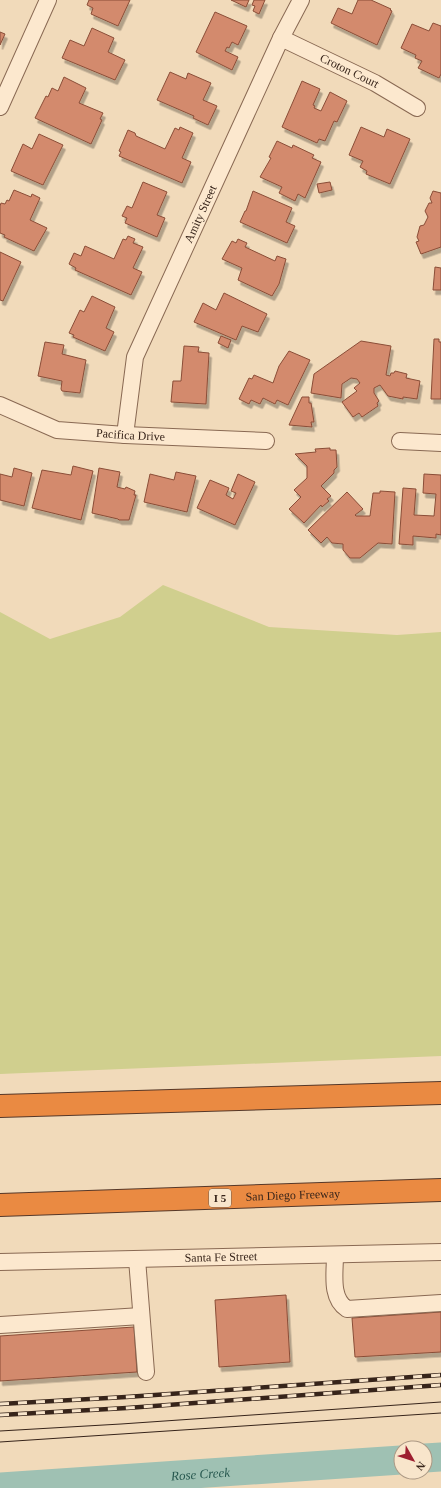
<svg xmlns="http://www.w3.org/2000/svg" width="441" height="1488" viewBox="0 0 441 1488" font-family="'Times New Roman',serif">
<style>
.green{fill:#d0cf8e}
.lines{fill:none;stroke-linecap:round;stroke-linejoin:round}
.river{stroke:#9fc1b3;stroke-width:29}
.building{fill:#d38a6d;stroke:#8a4d37;filter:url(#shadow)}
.minor-casing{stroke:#896953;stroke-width:18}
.highway-casing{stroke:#563829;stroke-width:24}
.minor{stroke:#fce8ce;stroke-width:16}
.highway{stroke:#ea8a42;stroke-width:22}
.tram{stroke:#37241a;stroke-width:1}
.rail-casing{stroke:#37241a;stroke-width:4.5}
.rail{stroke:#f8e5cb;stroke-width:3;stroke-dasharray:9;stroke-linecap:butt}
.labels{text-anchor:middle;stroke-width:3;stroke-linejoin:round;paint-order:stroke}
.shield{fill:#f8e5cb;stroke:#715e4f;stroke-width:1}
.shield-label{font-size:11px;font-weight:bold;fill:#37241a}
.street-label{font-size:12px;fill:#37241a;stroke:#f8e5cb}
.water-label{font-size:13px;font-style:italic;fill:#27584f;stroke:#f8e5cb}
</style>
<defs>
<filter id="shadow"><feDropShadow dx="2.5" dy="4.5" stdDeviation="0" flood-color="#0004"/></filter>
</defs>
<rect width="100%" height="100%" fill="#f1daba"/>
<path class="green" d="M163 585 269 627 397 635 441 632V1056L0 1074V612L50 639 120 617Z"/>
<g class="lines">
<g class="river">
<path d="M425 1458 441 1457"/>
<path id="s1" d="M0 1487 401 1460"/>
</g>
</g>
<path class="building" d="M89 0H130L118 26 91 14 93 8 87 5Z
M231 0H249L246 7Z
M254 0H265L259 14 253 11 255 6 252 5Z
M358 0H371L391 9 390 10 392 11 377 45 331 23 338 8 352 14Z
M215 12 247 26 238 45 232 42 229 48 227 47 225 51 238 57 232 70 196 52Z
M433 23 441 26V74L439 78 418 68 422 61 415 58 416 55 401 48 412 24 429 31Z
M92 28 114 38 108 52 125 60 115 80 62 58 70 40 84 46Z
M0 32 5 34 0 45Z
M170 72 186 79 188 73 211 83 203 100 217 106 208 125 193 118 194 116 157 100Z
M64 77 86 88 79 103 103 113 100 119 102 120 91 144 35 118 46 96 48 97 52 88 58 91Z
M302 81 320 89 313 105 315 106 314 108 321 111 330 92 347 101 337 122 334 121 325 141 319 139 317 143 282 127Z
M180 127 193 133 182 158 191 162 182 183 119 156 121 152 119 151 128 130 135 133 136 136 165 149 175 128 179 130Z
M361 127 384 137 387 129 410 139 390 184 366 174 367 171 360 167 363 161 349 155Z
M39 134 63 145 43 185 11 171 23 144 32 149Z
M277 141 292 148 293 145 314 155 312 158 321 162 305 198 298 194 295 201 279 193 282 187 260 177 271 158 269 157Z
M143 182 167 192 157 215 165 218 157 237 125 223 127 218 122 216 127 206 132 208Z
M330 182 332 190 319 193 317 184Z
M14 190 31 197 32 194 40 198 30 220 47 228 34 251 4 237 5 235 0 233V206L1 203 5 204 7 200 9 201Z
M253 191 292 208 286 222 295 226 287 243 240 222 245 211H246Z
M433 191 441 193V247L421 254 416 242 419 241 417 237 420 226 424 225 428 217 425 211 429 203H432L430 198Z
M128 236 135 239 133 243 143 247 133 268 142 272 131 295 75 270 76 268 69 264 74 253 81 256 85 246 114 259 123 239 126 240Z
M238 239 247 243 245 247 275 261 277 256 286 259 279 284 272 296 238 280 242 268 222 259 232 241 236 243Z
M0 252 21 262 3 301 0 300Z
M435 267 441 268V290H433Z
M224 293 267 314 258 332 242 326 236 340 194 322 203 303 216 310Z
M92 296 115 307 106 328 114 332 105 351 73 337 74 335 69 333 80 310 84 312Z
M221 336 231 340 228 348 218 343Z
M434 339H439V342H441V399H431Z
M361 341 391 346 386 375 390 376 391 373H394L395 371 407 374 406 378 420 381 417 399 403 397V399L388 396 380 385 374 388V393L379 401 377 403 378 406 362 417 359 413 353 417 342 402 357 391 354 388 360 383 357 379 351 378 342 384 341 398 311 393 314 374Z
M45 342 64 345 62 354 86 360 80 393 62 391 61 389 62 381 38 376Z
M184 346 199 347 198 352 209 353 206 404 171 402 173 381H181Z
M289 351 310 360 288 405 277 400 275 404 263 398 260 404 251 400 249 404 239 399 249 378 252 379 254 375 273 383 279 366Z
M302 397H309V403H311L314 422H311L312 427 289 425Z
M330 448V450H336L337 467 334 470V473L321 486 331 496 327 499 329 501 322 507 321 505 304 523 289 509 301 497 294 490 307 478V466L295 454 316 452 315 449Z
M73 466 93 471 81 520 32 508 42 470 71 475Z
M14 468 32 473 24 506 0 500V474L12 477Z
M99 468 120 472 117 487 125 489 126 487 135 491 134 495H136L129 520H119L118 519 92 513Z
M176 472 196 476 187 512 144 502 150 474 174 480Z
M238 474 255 482 235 525 197 508 210 480 229 488 226 495 233 499 236 493 231 491Z
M424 474 441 475V535L436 534V538L413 536V545L399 544 403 488 416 489 414 515 434 516 436 494 423 493Z
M380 491 395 492 392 544 378 543 360 558H350L343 550V544L332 543 327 537 321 543 308 530 347 492 363 509 355 515 356 516H370L373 493H380Z
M286 1295 290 1362 219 1367 215 1300Z
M441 1312V1352L355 1357 352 1318Z
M134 1327 137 1372 0 1381V1336Z"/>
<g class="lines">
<g class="minor-casing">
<g id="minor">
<path id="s2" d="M281 38 375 83 417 108"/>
<path d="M0 107 48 0"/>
<path id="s3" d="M0 405 57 430 125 435 266 441"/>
<path id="s4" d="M125 435 135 357 281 38 301 0"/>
<path d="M400 441 441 443"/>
<path d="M335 1255C335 1273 330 1298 347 1309L441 1303"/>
<path d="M137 1259 146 1372"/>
<path id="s5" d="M0 1262 441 1252"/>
<path d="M0 1325 141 1316"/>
</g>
</g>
<g class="highway-casing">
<g id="highway">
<path d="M0 1106 441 1093"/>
<path id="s6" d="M0 1205 441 1190"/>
</g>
</g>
<use href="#minor" class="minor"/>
<use href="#highway" class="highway"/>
<path class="tram" d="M0 1431 121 1424 441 1402
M0 1442 441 1413"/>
<g class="rail-casing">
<path id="rail" d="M0 1404 126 1397 441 1375
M0 1415 127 1408 441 1385"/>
</g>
<use href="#rail" class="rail"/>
</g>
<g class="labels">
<rect class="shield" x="209" y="1189" width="22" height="18" rx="3"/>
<g class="shield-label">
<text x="220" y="1202">I 5</text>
</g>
<g class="street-label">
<text dy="4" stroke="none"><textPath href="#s2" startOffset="76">Croton Court</textPath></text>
<text dy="4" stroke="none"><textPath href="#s4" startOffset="236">Amity Street</textPath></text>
<text dy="4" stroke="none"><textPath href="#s3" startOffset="136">Pacifica Drive</textPath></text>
<text dy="4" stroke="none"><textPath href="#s6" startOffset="293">San Diego Freeway</textPath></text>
<text dy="4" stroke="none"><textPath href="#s5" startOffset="221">Santa Fe Street</textPath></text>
</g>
<g class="water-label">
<text dy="5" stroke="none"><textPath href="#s1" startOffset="201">Rose Creek</textPath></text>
</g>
</g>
<g transform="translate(413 1460) rotate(129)"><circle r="19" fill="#f8e5cb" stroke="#ab9884"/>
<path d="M0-3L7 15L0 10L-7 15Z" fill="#9d1f30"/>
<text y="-6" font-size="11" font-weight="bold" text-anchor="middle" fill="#37241a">N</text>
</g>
</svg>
